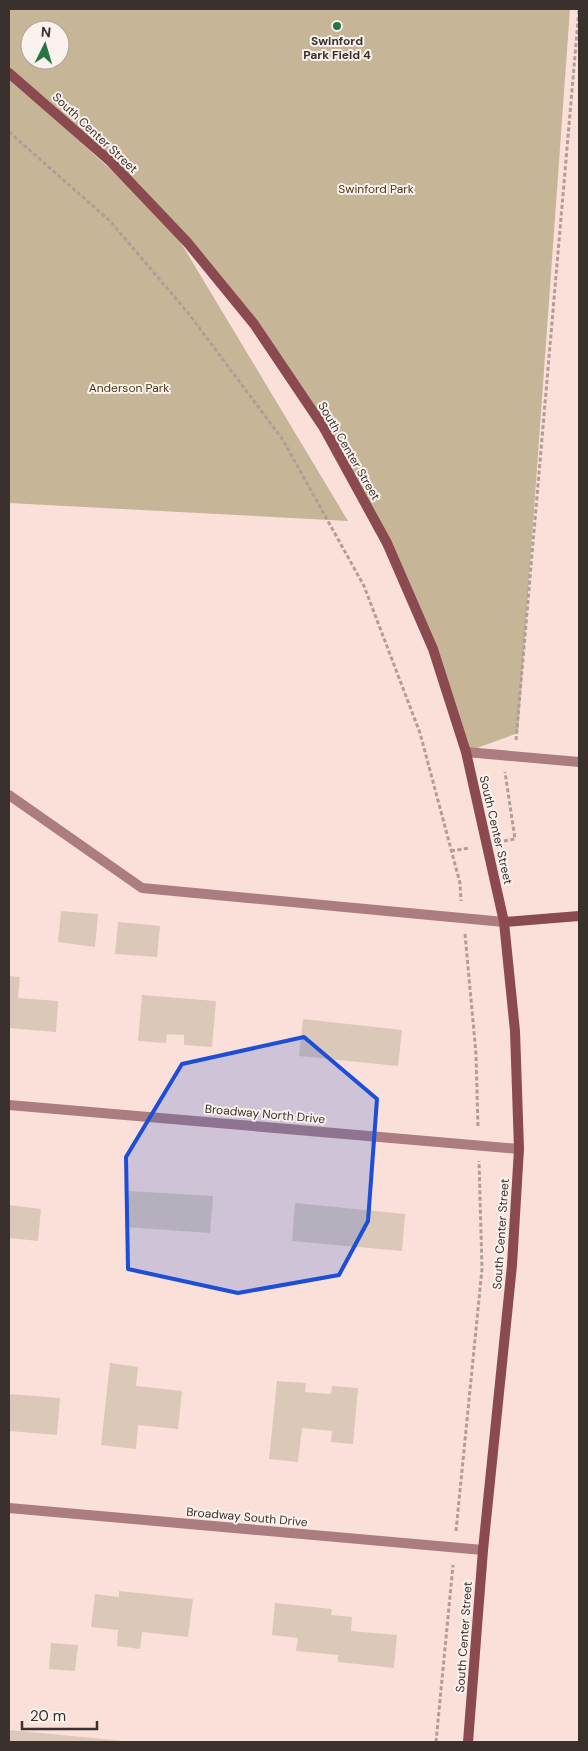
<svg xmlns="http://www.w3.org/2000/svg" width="588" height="1751" viewBox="0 0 588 1751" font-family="'DM Sans',sans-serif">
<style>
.green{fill:#c6b697;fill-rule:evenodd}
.building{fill:#dcc8b8}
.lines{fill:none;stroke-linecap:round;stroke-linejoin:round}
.path{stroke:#b19d97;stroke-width:3;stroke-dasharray:4 2.5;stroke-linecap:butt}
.lane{stroke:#ab7d80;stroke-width:10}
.street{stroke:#ab7d80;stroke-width:10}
.secondary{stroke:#8b4a50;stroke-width:10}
.marked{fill:#1d4ed8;fill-opacity:0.2;stroke:#1d4ed8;stroke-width:4;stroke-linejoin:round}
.poi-dot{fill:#267443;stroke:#fbf1ed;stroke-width:2}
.labels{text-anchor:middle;stroke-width:4;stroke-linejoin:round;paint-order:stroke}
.poi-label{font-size:12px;font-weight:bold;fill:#3a302d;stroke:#fbf1ed}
.street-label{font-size:12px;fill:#3a302d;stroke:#fbf1ed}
.park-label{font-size:12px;fill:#4a3913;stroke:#fbf1ed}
</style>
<rect width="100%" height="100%" fill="#fae0d8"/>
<path class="green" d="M9 9H570L518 733 466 752 433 649 387 543 324 428 254 323 172 228 348 521 9 503V77L163 217 9 73ZM30 30H60V60H30Z"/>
<path class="building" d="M61 911 98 914 95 947 58 942Z
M118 922 160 926 157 957 115 954Z
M9 976 20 977 18 998 58 1001 56 1032 9 1028Z
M142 995 216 1001 212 1047 184 1045V1035L167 1034 166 1043 138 1041Z
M303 1019 402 1030 398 1066 299 1056Z
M128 1191 213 1196 210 1233 125 1227Z
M295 1203 405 1214 402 1251 292 1241Z
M9 1205 41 1209 38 1241 9 1238Z
M110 1363 138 1367 136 1386 182 1391 178 1429 138 1425 136 1449 101 1445Z
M277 1381 306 1383 305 1392 331 1394 332 1386 358 1388 353 1444 331 1442 332 1431 302 1428 298 1462 269 1459Z
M9 1394 60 1398 57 1435 9 1431Z
M119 1591 193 1599 188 1637 142 1632 140 1649 117 1646 118 1630 91 1627 95 1594 119 1597Z
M275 1603 332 1609 331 1615 352 1617 351 1631 397 1635 394 1668 338 1662V1655L296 1651 298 1638 272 1635Z
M51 1643 78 1645 75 1671 49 1669Z
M9 1730 124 1741V1742H9Z"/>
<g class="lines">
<path class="path" d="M9 132 110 221 189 314 283 440 364 586 420 733 460 883 461 901
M516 740 579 9
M504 841 515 839 505 772
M451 851 469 848
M465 934 476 1054 478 1128
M456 1531 482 1269 479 1161
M436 1742 453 1565"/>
<path class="lane" d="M9 795 142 888 504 922"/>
<path class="street" d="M466 752 579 762
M9 1105 519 1149
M9 1508 483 1550"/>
<path class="secondary" d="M9 73 110 161 187 242 254 324 324 428 387 543 433 649 466 752 504 922 515 1031 519 1149 512 1265 483 1550 468 1742
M504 922 579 916"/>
</g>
<path class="marked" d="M304 1037 377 1099 368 1221 339 1275 238 1293 128 1269 126 1157 182 1064Z"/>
<circle class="poi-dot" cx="337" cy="26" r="5"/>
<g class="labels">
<g class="poi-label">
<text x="337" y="45">Swinford<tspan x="337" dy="14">Park Field 4</tspan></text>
</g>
<g class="street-label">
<text transform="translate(95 133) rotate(43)" y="4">South Center Street</text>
<text transform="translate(349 451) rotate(60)" y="4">South Center Street</text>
<text transform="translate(496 830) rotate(77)" y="4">South Center Street</text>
<text transform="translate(265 1114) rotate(5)" y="4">Broadway North Drive</text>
<text transform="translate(501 1234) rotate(-86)" y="4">South Center Street</text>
<text transform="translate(247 1517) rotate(5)" y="4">Broadway South Drive</text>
<text transform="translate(464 1637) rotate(-86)" y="4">South Center Street</text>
</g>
<g class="park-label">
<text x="376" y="193">Swinford Park</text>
<text x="129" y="392">Anderson Park</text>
</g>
</g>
<rect width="588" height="1751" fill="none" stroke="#3a302d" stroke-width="20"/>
<g transform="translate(45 45) rotate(5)"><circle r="24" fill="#fbf1ed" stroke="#aea4a0"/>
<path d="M0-4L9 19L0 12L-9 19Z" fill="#267443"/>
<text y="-8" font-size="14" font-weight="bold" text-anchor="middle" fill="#3a302d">N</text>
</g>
<path d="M22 1721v8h75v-8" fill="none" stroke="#3a302d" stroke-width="2.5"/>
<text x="30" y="1721" font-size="15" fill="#3a302d" stroke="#fbf1ed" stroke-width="4" paint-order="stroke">20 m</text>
</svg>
